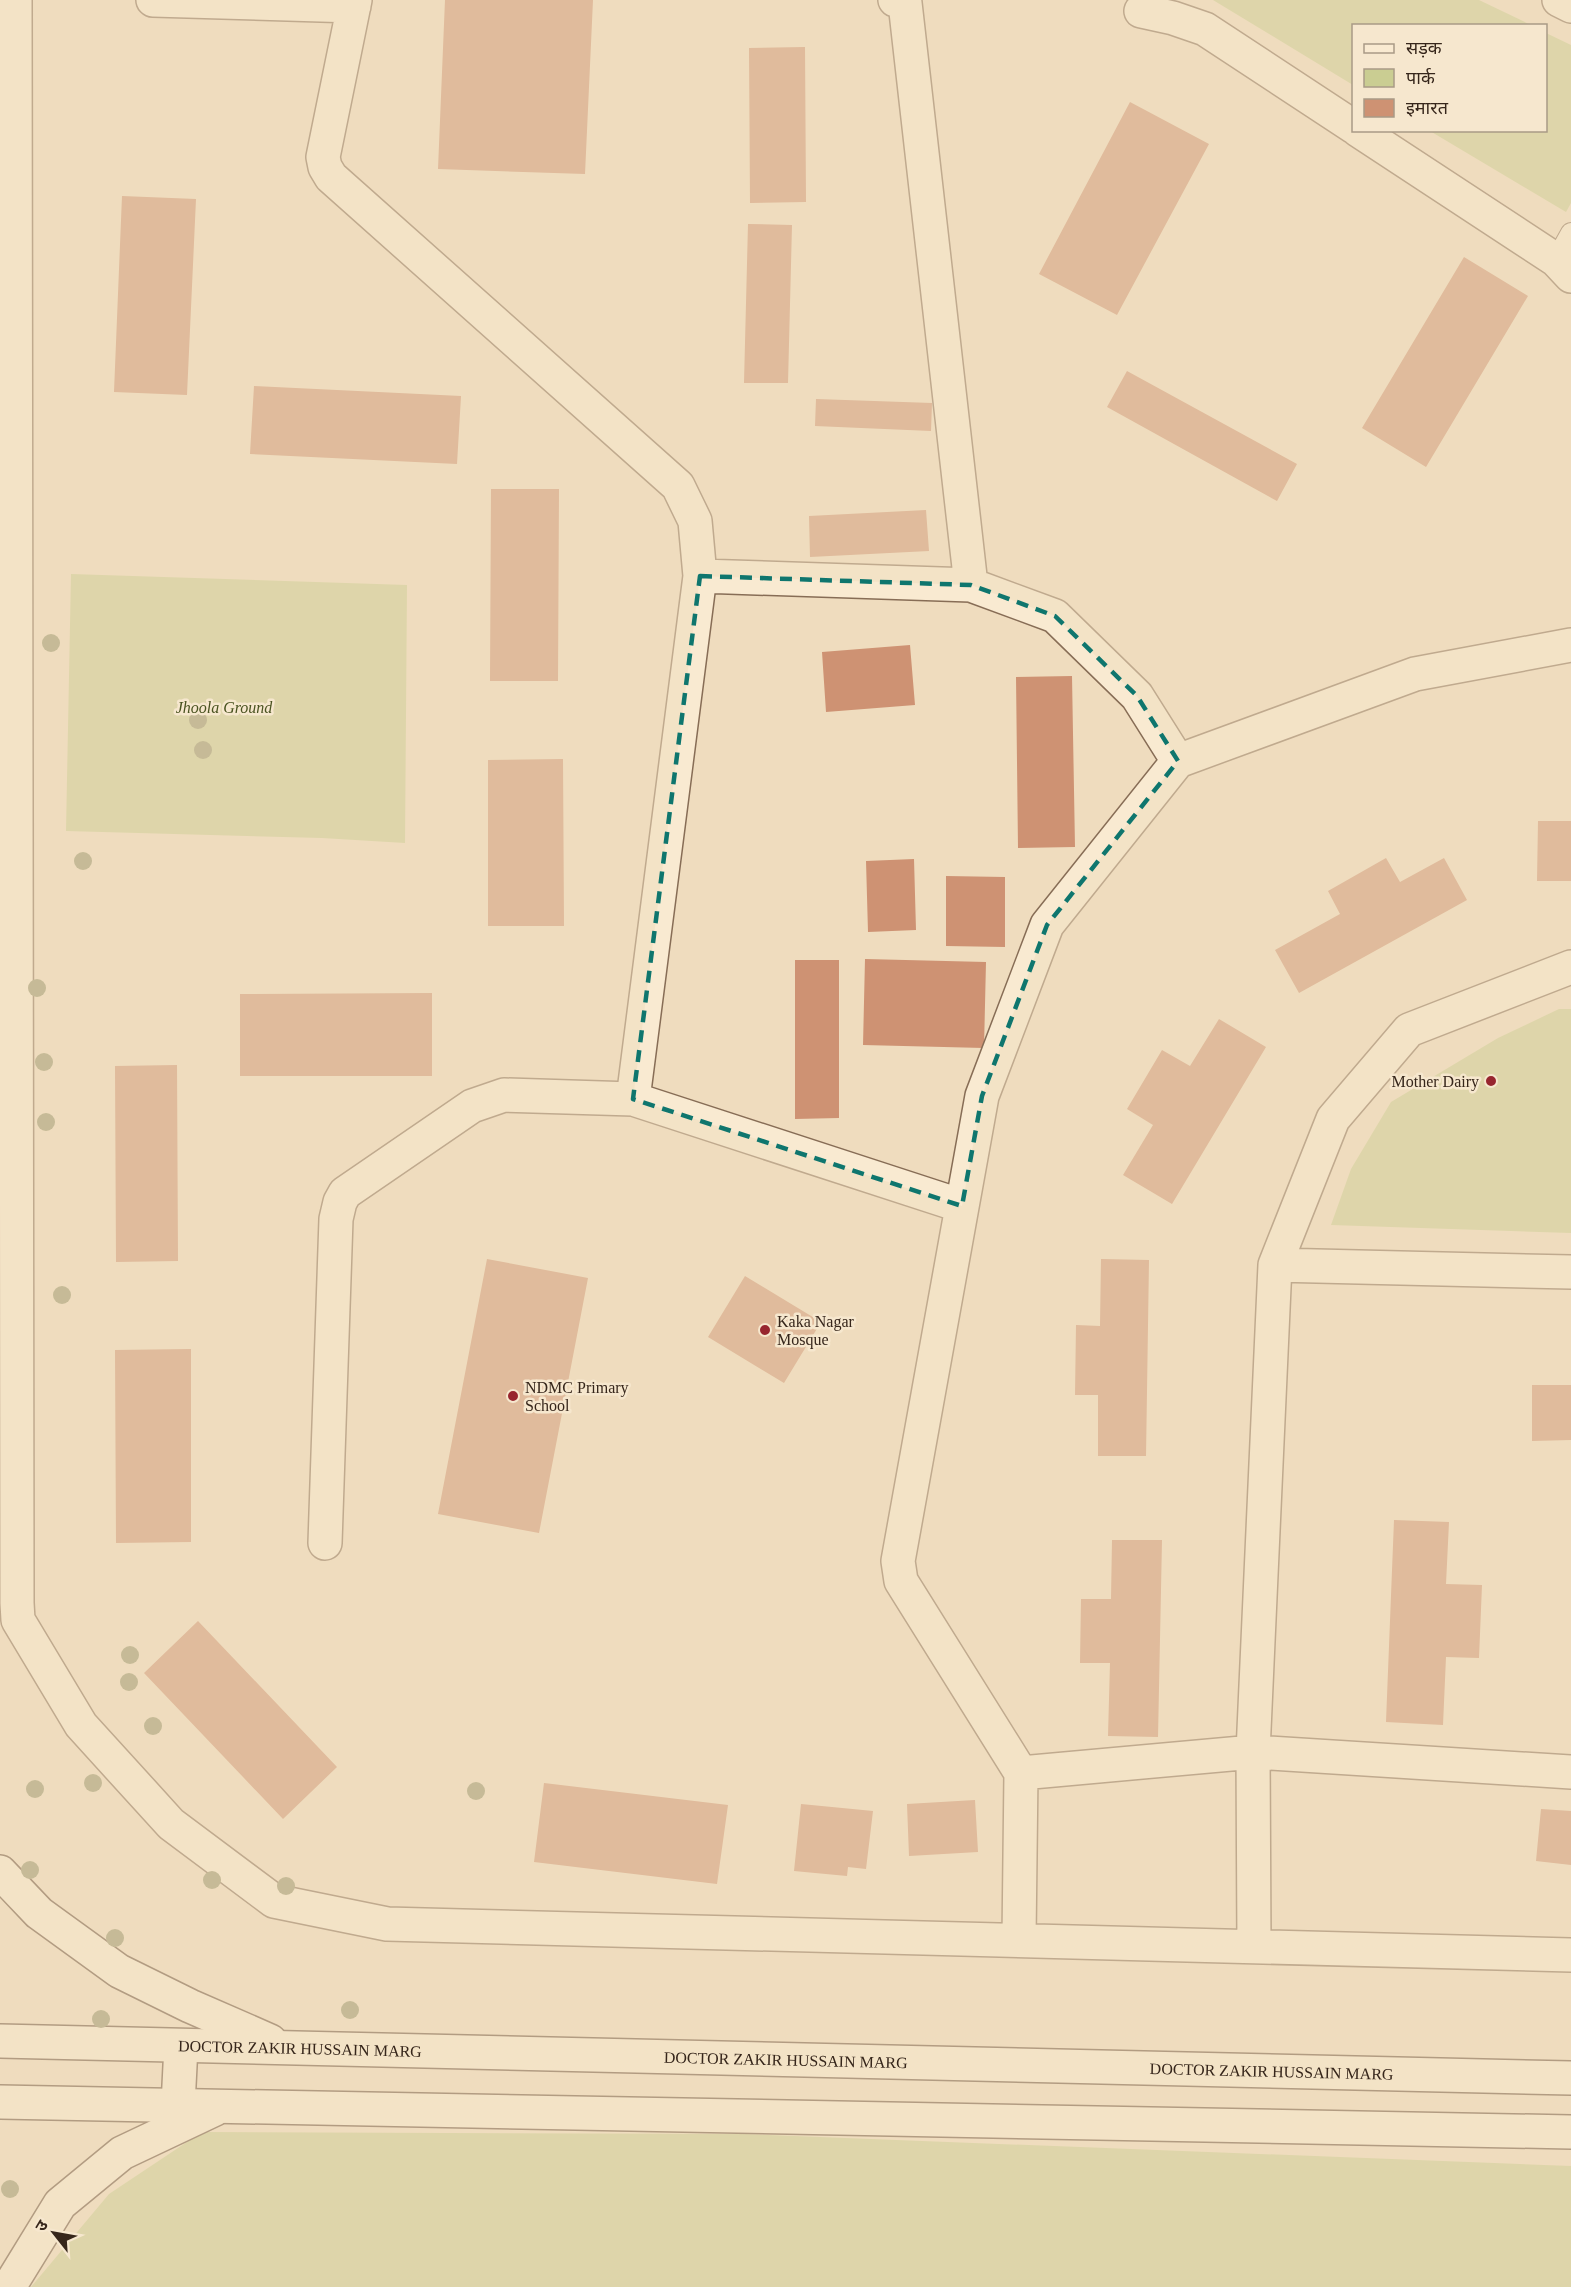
<svg xmlns="http://www.w3.org/2000/svg" width="1571" height="2287" viewBox="0 0 1571 2287" font-family="'Times New Roman','Noto Sans Devanagari',serif">
<style>
.green{fill:#cacd92}
.building{fill:#ce9273}
.lines{fill:none;stroke-linecap:round;stroke-linejoin:round}
.service-casing{stroke:#876d56;stroke-width:22}
.minor-casing{stroke:#876d56;stroke-width:36}
.secondary-casing{stroke:#694e3a;stroke-width:36}
.service{stroke:#f9ead1;stroke-width:20}
.minor{stroke:#f9ead1;stroke-width:33}
.secondary{stroke:#f9ead1;stroke-width:33}
.tree{fill:#949168}
.marked{fill:none;stroke:#0f766e;stroke-width:4.5;stroke-dasharray:12 8;stroke-linejoin:round}
.poi-dot{fill:#97252e;stroke:#f6e7ce;stroke-width:2}
.labels{text-anchor:middle;stroke-width:5;stroke-linejoin:round;paint-order:stroke}
.park-label{font-size:16px;font-style:italic;fill:#4a5321;stroke:#f6e7ce}
.poi-label{font-size:16px;fill:#36261b;stroke:#f6e7ce;text-anchor:start}
.street-label{font-size:16px;fill:#36261b;stroke:#f6e7ce}
</style>
<rect width="100%" height="100%" fill="#efdcbe"/>
<path class="green" d="M1213 0H1479L1531 25 1354 26 1353 85Z
M1546 33 1571 45V203L1566 212 1430 131 1546 130Z
M71 574 407 585 405 843 322 838 66 831Z
M1559 1009H1571V1233L1331 1225 1351 1169 1391 1102 1498 1038Z
M202 2132 743 2134 1571 2166V2287H31L109 2194Z"/>
<path class="building" d="M445 0H593L585 174 438 169Z
M805 47 806 202 750 203 749 48Z
M1130 102 1209 144 1117 315 1039 274Z
M122 196 196 199 187 395 114 392Z
M748 224 792 225 788 383H744Z
M1464 257 1528 296 1426 467 1362 428Z
M1127 371 1297 464 1277 501 1107 407Z
M254 386 461 396 457 464 250 454Z
M816 399 932 403 931 431 815 426Z
M491 489H559L558 681H490Z
M926 510 929 551 810 557 809 516Z
M910 645 915 705 826 712 822 652Z
M1072 676 1075 847 1018 848 1016 677Z
M563 759 564 926H488V760Z
M1538 821H1571V881H1537Z
M1386 858 1400 882 1444 858 1467 900 1299 993 1275 950 1340 914 1328 891Z
M914 859 916 930 868 932 866 861Z
M946 876 1005 877V947L946 946Z
M865 959 986 962 984 1048 863 1045Z
M795 960H839V1118L795 1119Z
M432 993V1076H240V994Z
M1219 1019 1266 1047 1172 1204 1123 1175 1153 1125 1127 1109 1162 1050 1190 1066Z
M177 1065 178 1261 116 1262 115 1066Z
M487 1259 588 1278 539 1533 438 1514Z
M1101 1259 1149 1260 1146 1456H1098V1395H1075L1076 1325 1100 1326Z
M745 1276 821 1322 784 1383 708 1337Z
M191 1349V1542L116 1543 115 1350Z
M1532 1385H1571V1440L1532 1441Z
M1394 1520 1449 1522 1446 1584 1482 1585 1479 1658 1446 1657 1443 1725 1386 1722Z
M1112 1540H1162L1158 1737 1108 1736 1110 1663H1080L1081 1599H1111Z
M198 1621 337 1767 283 1819 144 1673Z
M544 1783 728 1805 717 1884 534 1862Z
M975 1800 978 1852 909 1856 907 1804Z
M801 1804 873 1811 866 1869 848 1867 847 1876 794 1871Z
M1541 1809 1571 1811V1865L1536 1861Z"/>
<g class="lines">
<g class="service-casing">
<path id="service" d="M1556 260 1571 233"/>
</g>
<g class="minor-casing">
<path id="minor" d="M15 0 17 1603 18 1620 81 1725 171 1824 274 1901 387 1924 1571 1955
M153 0 354 6
M895 0 905 3 971 585
M1559 0 1571 6
M1141 11 1173 18 1205 29 1354 127
M1358 130 1556 260 1571 276
M700 576 971 585 1055 616 1137 696 1178 761
M633 1099 962 1206
M1275 1265 1571 1272
M325 1543 336 1219 340 1202 345 1193 472 1106 504 1095 633 1099 700 576 695 521 678 486 331 177 325 167 323 157 355 0
M1021 1773 901 1581 898 1561 982 1096 1047 925 1178 761 1415 674 1571 645
M1019 1939 1021 1773 1253 1752 1571 1772
M1254 1946 1253 1752 1275 1265 1333 1119 1409 1030 1571 967"/>
</g>
<g class="secondary-casing">
<g id="secondary">
<path d="M0 1872 39 1913 119 1971 190 2006 270 2041"/>
<path id="s1" d="M0 2041 1571 2078"/>
<path d="M0 2102 1571 2132"/>
<path d="M178 2105 181 2046"/>
<path d="M9 2287 60 2204 122 2153 215 2109"/>
</g>
</g>
<use href="#service" class="service"/>
<use href="#minor" class="minor"/>
<use href="#secondary" class="secondary"/>
</g>
<g class="tree">
<circle cx="51" cy="643" r="9"/>
<circle cx="198" cy="720" r="9"/>
<circle cx="203" cy="750" r="9"/>
<circle cx="83" cy="861" r="9"/>
<circle cx="37" cy="988" r="9"/>
<circle cx="44" cy="1062" r="9"/>
<circle cx="46" cy="1122" r="9"/>
<circle cx="62" cy="1295" r="9"/>
<circle cx="130" cy="1655" r="9"/>
<circle cx="129" cy="1682" r="9"/>
<circle cx="153" cy="1726" r="9"/>
<circle cx="93" cy="1783" r="9"/>
<circle cx="35" cy="1789" r="9"/>
<circle cx="476" cy="1791" r="9"/>
<circle cx="30" cy="1870" r="9"/>
<circle cx="212" cy="1880" r="9"/>
<circle cx="286" cy="1886" r="9"/>
<circle cx="115" cy="1938" r="9"/>
<circle cx="350" cy="2010" r="9"/>
<circle cx="101" cy="2019" r="9"/>
<circle cx="10" cy="2189" r="9"/>
</g>
<path d="M0 0H1571V2287H0ZM700 576 971 585 1055 616 1137 696 1178 761 1047 925 982 1096 962 1206 633 1099Z" fill="#efdcbe" fill-opacity=".55" fill-rule="evenodd"/>
<path class="marked" d="M700 576 971 585 1055 616 1137 696 1178 761 1047 925 982 1096 962 1206 633 1099Z"/>
<g class="poi-dot">
<circle cx="1491" cy="1081" r="6"/>
<circle cx="765" cy="1330" r="6"/>
<circle cx="513" cy="1396" r="6"/>
</g>
<g class="labels">
<g class="park-label">
<text x="224" y="713">Jhoola Ground</text>
</g>
<g class="poi-label">
<text x="1479" y="1087" text-anchor="end">Mother Dairy</text>
<text x="777" y="1327">Kaka Nagar<tspan x="777" dy="18">Mosque</tspan></text>
<text x="525" y="1393">NDMC Primary<tspan x="525" dy="18">School</tspan></text>
</g>
<g class="street-label">
<text dy="6" stroke="none"><textPath href="#s1" startOffset="300">DOCTOR ZAKIR HUSSAIN MARG</textPath></text>
<text dy="6" stroke="none"><textPath href="#s1" startOffset="786">DOCTOR ZAKIR HUSSAIN MARG</textPath></text>
<text dy="6" stroke="none"><textPath href="#s1" startOffset="1272">DOCTOR ZAKIR HUSSAIN MARG</textPath></text>
</g>
</g>
<rect x="1352" y="24" width="195" height="108" fill="#f6e7ce" stroke="#a99a86" stroke-width="1.5"/>
<rect x="1364" y="44" width="30" height="9" fill="#f9ead1" stroke="#a99a86" stroke-width="1.5"/>
<text x="1406" y="54" font-size="18" fill="#36261b">सड़क</text>
<rect x="1364" y="69" width="30" height="18" fill="#cacd92" stroke="#a99a86" stroke-width="1.5"/>
<text x="1406" y="84" font-size="18" fill="#36261b">पार्क</text>
<rect x="1364" y="99" width="30" height="18" fill="#ce9273" stroke="#a99a86" stroke-width="1.5"/>
<text x="1406" y="114" font-size="18" fill="#36261b">इमारत</text>
<g transform="translate(54 2233) rotate(301)" stroke="#f6e7ce" stroke-width="4.5" paint-order="stroke">
<path d="M0-4.5L10 22L0 15L-10 22Z" fill="#36261b"/>
<text y="-9" font-size="16" font-weight="bold" text-anchor="middle" fill="#36261b">उ</text>
</g>
</svg>
